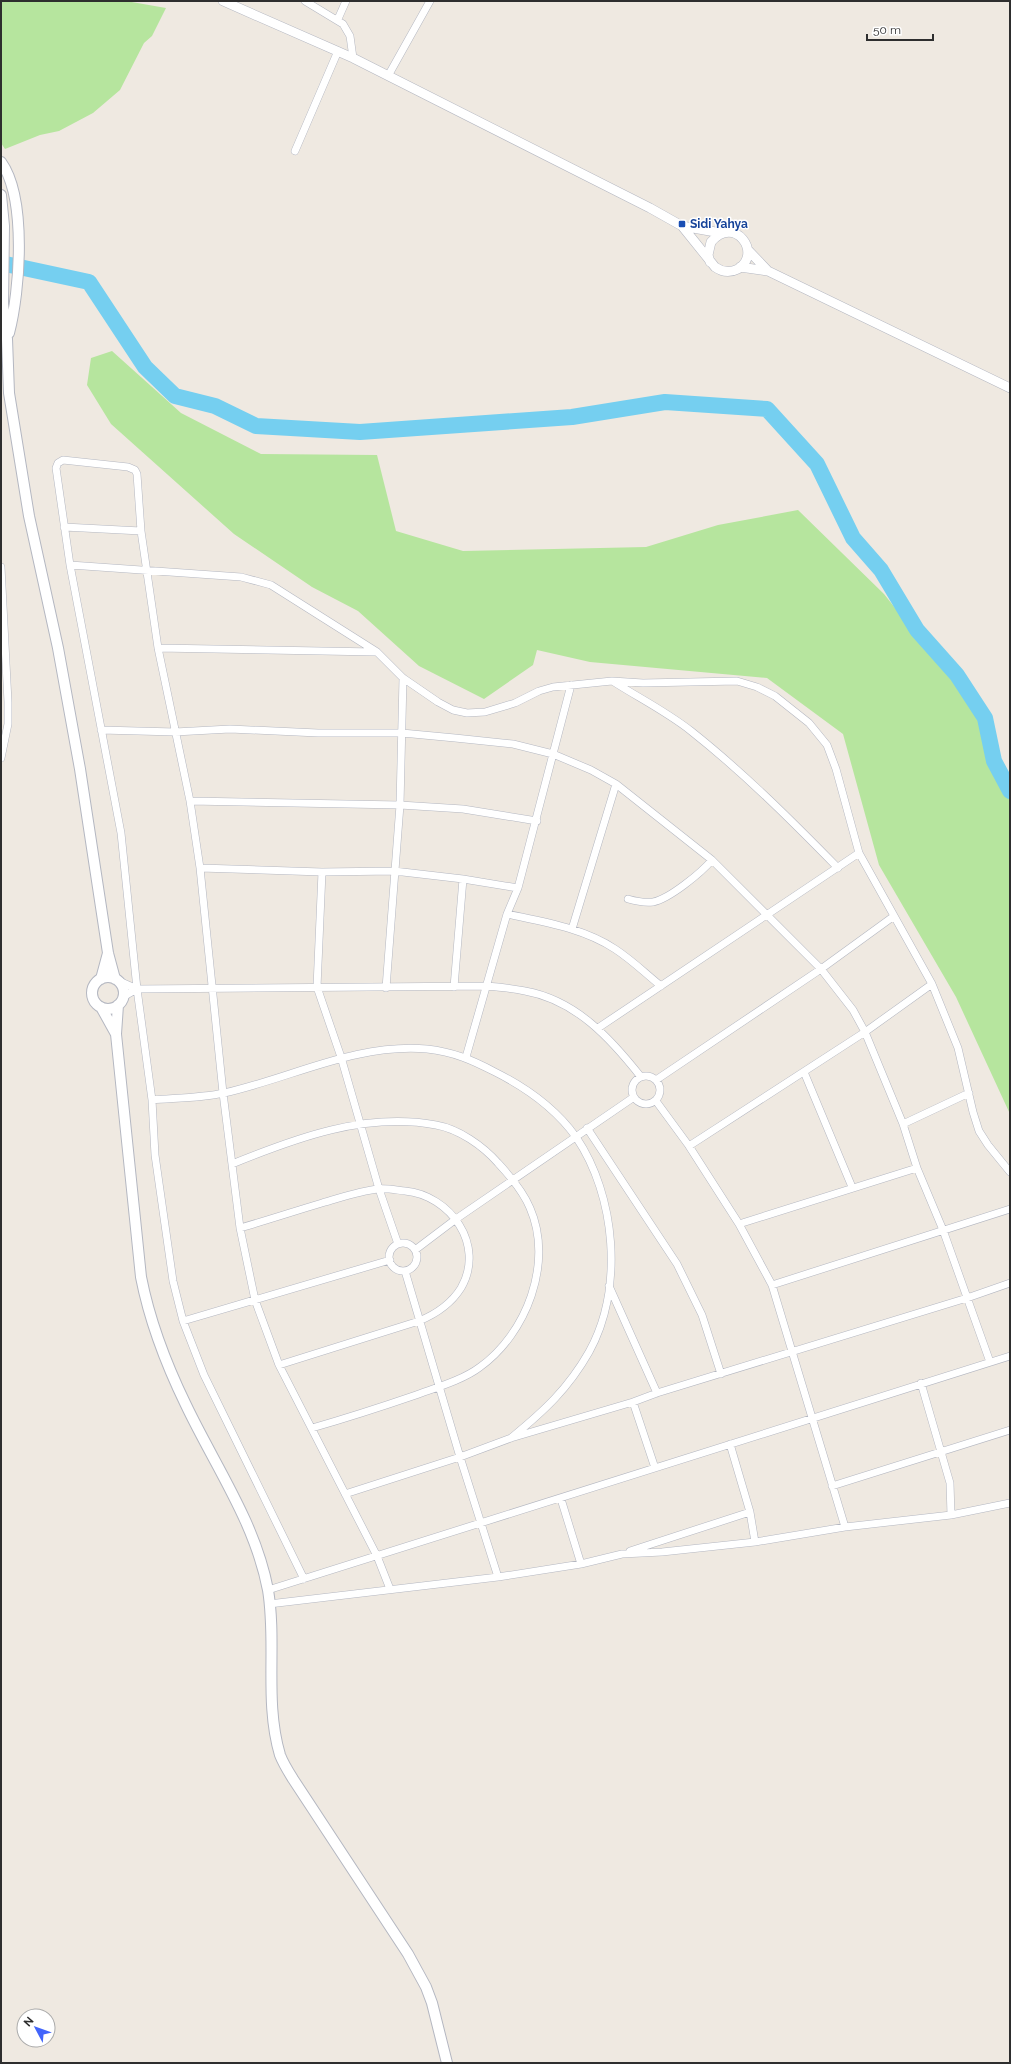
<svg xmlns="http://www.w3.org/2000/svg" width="1011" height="2064" viewBox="0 0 1011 2064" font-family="Raleway,sans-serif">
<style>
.grass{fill:#b6e59e}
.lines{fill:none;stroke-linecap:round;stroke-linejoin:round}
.river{stroke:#75cff0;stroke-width:16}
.minor-casing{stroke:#b4b7c1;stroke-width:8}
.tertiary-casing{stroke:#b4b7c1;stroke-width:10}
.secondary-casing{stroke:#b4b7c1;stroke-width:12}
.minor{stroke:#fff;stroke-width:7}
.tertiary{stroke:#fff;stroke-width:9}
.secondary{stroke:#fff;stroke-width:10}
.transit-dot{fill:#1a4fb4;stroke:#fff;stroke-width:1.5}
.labels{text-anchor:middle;stroke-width:3;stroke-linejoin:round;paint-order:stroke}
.transit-label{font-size:12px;font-weight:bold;fill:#164399;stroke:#fff;text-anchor:start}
</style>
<rect width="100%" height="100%" fill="#efe9e1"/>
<path class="grass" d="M1 1H126L166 8 152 36 144 43 120 90 93 113 59 131 40 135 5 149 1 143Z
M112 351 181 413 261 454 377 455 396 531 463 551 646 547 718 525 798 510 884 594 978 713 1010 776V1114L956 997 879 865 843 734 767 678 590 662 537 650 533 665 484 699 419 666 358 611 312 587 234 534 111 424 87 385 91 358Z"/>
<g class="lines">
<path class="river" d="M1 263 89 282 145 367 175 396 215 406 256 426 360 432 572 417 665 402 767 409 817 464 853 538 881 570 917 630 957 675 985 718 994 761 1010 791"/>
<g class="minor-casing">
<path id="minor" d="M305 1 343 24 350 36 353 58
M338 19 346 1
M388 76 430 1
M295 151 338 51
M64 527 141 531
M70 565 241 577 271 585 377 652 403 678 438 702 453 710 467 713 485 712 515 703 539 691 553 687 612 681 643 683 737 681 757 687 775 696 809 723 827 745 836 769 859 853 932 984 958 1048 973 1112 979 1131 988 1145 1010 1172
M1 567 8 702V724L1 758
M158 648 376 652
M614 682C639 698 667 712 691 731 744 773 791 820 838 868
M101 730 175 732 230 729 318 733H402L455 738 513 744 553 754 591 770 616 784 712 860 821 969 853 1010 865 1032 903 1124 917 1168 943 1230 990 1362
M190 801 400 805 463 809 537 821
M200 868 322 872 394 871 463 879 518 888
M322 872 317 987 341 1057 379 1189 398 1244
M628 899C635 901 645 903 653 902 669 899 701 873 712 860
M507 914C544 922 583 928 615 949 632 960 646 974 661 986
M572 929 616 784
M119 981 137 989 485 986C499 987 512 988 525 991 576 1000 611 1039 641 1077
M454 987 463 879
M386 988 400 805 403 678
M123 997 137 989
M598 1028 859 853
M466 1057 507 914 518 888 571 685
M804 1072 852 1187
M632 1090a14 14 0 1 1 28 0a14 14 0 1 1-28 0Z
M656 1080 821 969 894 916
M152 1100C175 1098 201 1098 224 1093 292 1078 355 1043 427 1049 454 1052 472 1060 495 1072 525 1087 556 1109 576 1137 616 1196 624 1289 589 1352 568 1389 544 1411 511 1438
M656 1101 689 1146 739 1224 772 1285 845 1527
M903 1124 969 1093
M587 1128 677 1264 702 1315 721 1374
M689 1146 865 1032 932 984
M232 1164C296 1138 365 1112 436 1125 459 1129 483 1146 498 1163 511 1177 523 1191 530 1208 554 1263 526 1334 480 1367 463 1380 435 1388 416 1395 381 1407 347 1418 312 1428
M739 1224 917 1168
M240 1228C268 1220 295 1211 322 1203 340 1198 359 1191 378 1189 386 1188 396 1190 405 1191 450 1195 486 1245 461 1288 451 1304 436 1314 419 1321L279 1365
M389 1257a14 14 0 1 1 28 0a14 14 0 1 1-28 0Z
M415 1250 456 1219 634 1097
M405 1271 460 1457 498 1577
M772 1285 1010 1209
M609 1286 657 1393
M183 1321 390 1260
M921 1383 950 1483 951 1515
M633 1402 655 1468
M730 1444 750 1512
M832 1486 1010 1430
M345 1494 460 1457 511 1438 633 1402 657 1393 967 1298 1010 1283
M561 1499 581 1564
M630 1551 750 1512 755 1542
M304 1579 204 1375 183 1321 173 1281 155 1155 152 1100 137 989 121 833 70 565 56 468 58 463 63 460 128 467 135 470 137 474 141 531 158 648 190 801 200 868 223 1093 240 1228 255 1300 279 1365 377 1556 390 1589
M268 1590 1010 1356
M269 1604 498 1577 581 1564 622 1554 662 1552 755 1542 845 1527 951 1515 1010 1503"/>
</g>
<g class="tertiary-casing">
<path id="tertiary" d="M223 1 353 58 650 208 682 226 715 267C722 272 730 273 738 269 763 254 735 214 711 242L708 255 710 262
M682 226 721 233
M748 250 768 271 1010 388
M740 267 768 271"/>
</g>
<g class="secondary-casing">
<path id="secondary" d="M1 162C27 198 20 291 9 333
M1 195 4 226 3 304 7 339 9 393 29 516 58 648 80 769 108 953 115 979
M92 993a16 16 0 1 1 32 0a16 16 0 1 1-32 0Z
M101 979 108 953
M118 1005 116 1034 141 1277C150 1323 166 1364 186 1405 215 1466 255 1522 268 1590 277 1644 264 1701 280 1755 283 1763 288 1771 293 1779L408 1954 426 1987 432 2003 447 2063
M101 1007 116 1034"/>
</g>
<use href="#minor" class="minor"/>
<use href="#tertiary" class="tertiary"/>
<use href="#secondary" class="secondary"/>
</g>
<rect class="transit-dot" x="678" y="220" width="8" height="8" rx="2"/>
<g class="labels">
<g class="transit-label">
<text x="690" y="228">Sidi Yahya</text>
</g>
</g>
<rect width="1011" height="2064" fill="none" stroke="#2e2e2e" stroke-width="4"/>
<g transform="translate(36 2028) rotate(311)"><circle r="19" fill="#ffffff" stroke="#ababab"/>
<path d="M0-3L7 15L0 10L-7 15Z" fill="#4264fb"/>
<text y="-6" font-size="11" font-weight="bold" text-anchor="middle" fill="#2e2e2e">N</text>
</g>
<path d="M867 34v6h66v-6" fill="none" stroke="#2e2e2e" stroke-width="2"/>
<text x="873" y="34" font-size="12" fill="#2e2e2e" stroke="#ffffff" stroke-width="3" paint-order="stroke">50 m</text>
</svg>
